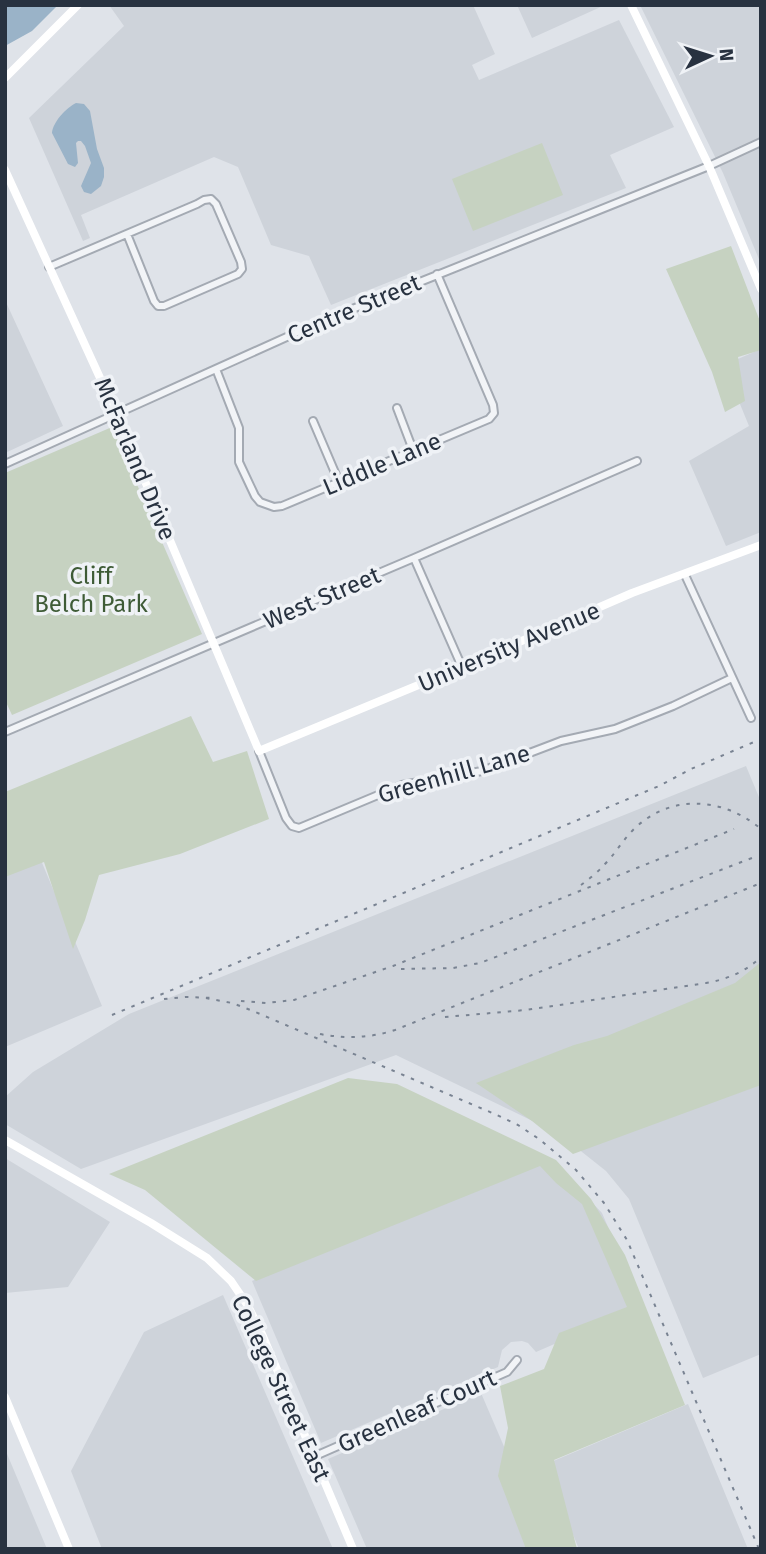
<svg xmlns="http://www.w3.org/2000/svg" width="766" height="1554" viewBox="0 0 766 1554" font-family="'Fira Sans',sans-serif">
<style>
.built{fill:#ced3da}
.green{fill:#c6d2c1}
.water{fill:#9ab3c8}
.lines{fill:none;stroke-linecap:round;stroke-linejoin:round}
.street-casing{stroke:#a4aab3;stroke-width:10}
.street{stroke:#f2f4f7;stroke-width:6}
.secondary{stroke:#fff;stroke-width:8}
.rail{stroke:#798392;stroke-width:2;stroke-dasharray:3.5 7;stroke-linecap:butt}
.labels{text-anchor:middle;stroke-width:7;stroke-linejoin:round;paint-order:stroke}
.street-label{font-size:24px;fill:#283240;stroke:#eff2f6}
.park-label{font-size:24px;fill:#3e5b36;stroke:#eff2f6}
</style>
<rect width="100%" height="100%" fill="#dfe3e9"/>
<path class="built" d="M109 5H473L495 54 472 65 479 80 619 20 674 127 610 155 626 188 331 305 309 256 271 245 238 167 214 157 81 215 90 238 83 241 29 118 124 26Z
M517 5H605L532 38Z
M640 5H761V264L723 173Z
M5 300 63 426 5 453Z
M761 349V532L726 546 689 461 749 426 724 365Z
M746 766 761 802V1354L703 1378 629 1199 606 1171 577 1148 545 1127 396 1055 81 1169 5 1124V1097L33 1072 129 1014Z
M40 858 102 1006 5 1047V872Z
M5 1158 110 1222 68 1287 5 1293Z
M536 1160 582 1192 602 1213 642 1306 536 1352 528 1343 522 1341 511 1342 502 1350 498 1367 321 1443 252 1281Z
M223 1295 333 1549H102L71 1471 144 1332Z
M481 1393 548 1549H367L328 1459Z
M688 1404 748 1549H579L544 1465Z
M5 1449 47 1549H5Z"/>
<path class="green" d="M542 143 563 195 473 231 452 179Z
M731 246 761 324V350L738 357 745 401 725 412 712 372 666 269Z
M112 427 202 634 12 715 5 700V473Z
M191 716 213 762 247 751 269 819 180 854 99 875 85 920 73 949 44 862 5 877V792Z
M761 962V1085L573 1154 532 1121 476 1083 574 1045 607 1036 735 983Z
M348 1078 397 1084 556 1160 591 1199 625 1255 685 1405 554 1460 577 1549H526L498 1476 508 1428 500 1386 544 1369 559 1333 627 1307 582 1204 556 1183 540 1166 256 1281 145 1190 109 1174Z"/>
<path class="water" d="M5 5H58L32 31 5 46Z
M76 103 84 104 90 111 97 149 104 168V177L101 186 91 194 84 192 81 186 91 163 85 146 81 141H78L76 143 78 163 75 167 68 164 52 133C53 122 66 108 76 103Z"/>
<g class="lines">
<g class="street-casing">
<path id="street" d="M49 267 197 204 204 200 211 199 216 204 241 262 242 269 238 274 164 306H158L154 301 127 234
M216 369 239 428V462L255 496 260 502 274 507 282 506 489 419 494 413 493 405 437 274
M397 408 413 450
M313 421 339 482
M5 464 320 322 709 166 761 142
M414 558 462 667
M685 575 751 718
M5 732 414 558 637 461
M259 751 286 818 292 826 299 828 402 785 482 771 561 741 615 729 673 706 732 678
M313 1457 507 1372 517 1360"/>
</g>
<use href="#street" class="street"/>
<path class="secondary" d="M631 5 709 166 761 289
M5 78 78 5
M5 170 117 415 259 751 462 667 632 593 761 545
M5 1140 151 1223 207 1258 231 1281 248 1306 262 1334 353 1549
M5 1397 69 1549"/>
<path class="rail" d="M581 885C589 879 598 872 605 864 615 854 622 841 633 830 670 793 723 797 761 829
M401 969 453 968 480 963 757 856
M206 998 232 1003 253 1011 497 1115 518 1125 539 1139 576 1170 604 1203 627 1240 759 1549
M164 999 185 997 213 998
M241 1001 266 1003 294 1000 393 966 734 829
M112 1015 659 786 691 769 761 739
M445 1017 526 1010 706 983C728 979 745 972 761 957
M320 1034C346 1039 370 1038 395 1030L761 883"/>
</g>
<g class="labels">
<g class="street-label">
<text transform="translate(354 309) rotate(-23)" y="8">Centre Street</text>
<text transform="translate(135 459) rotate(67)" y="8">McFarland Drive</text>
<text transform="translate(382 464) rotate(-23)" y="8">Liddle Lane</text>
<text transform="translate(322 598) rotate(-23)" y="8">West Street</text>
<text transform="translate(509 647) rotate(-23)" y="8">University Avenue</text>
<text transform="translate(454 774) rotate(-16)" y="8">Greenhill Lane</text>
<text transform="translate(281 1388) rotate(65)" y="8">College Street East</text>
<text transform="translate(417 1411) rotate(-24)" y="8">Greenleaf Court</text>
</g>
<g class="park-label">
<text x="91" y="584">Cliff<tspan x="91" dy="28">Belch Park</tspan></text>
</g>
</g>
<rect width="766" height="1554" fill="none" stroke="#283240" stroke-width="14"/>
<g transform="translate(710 56) rotate(86)" stroke="#eff2f6" stroke-width="5" paint-order="stroke">
<path d="M0-5L12 26L0 18L-12 26Z" fill="#283240"/>
<text y="-10" font-size="19" font-weight="bold" text-anchor="middle" fill="#283240">N</text>
</g>
</svg>
